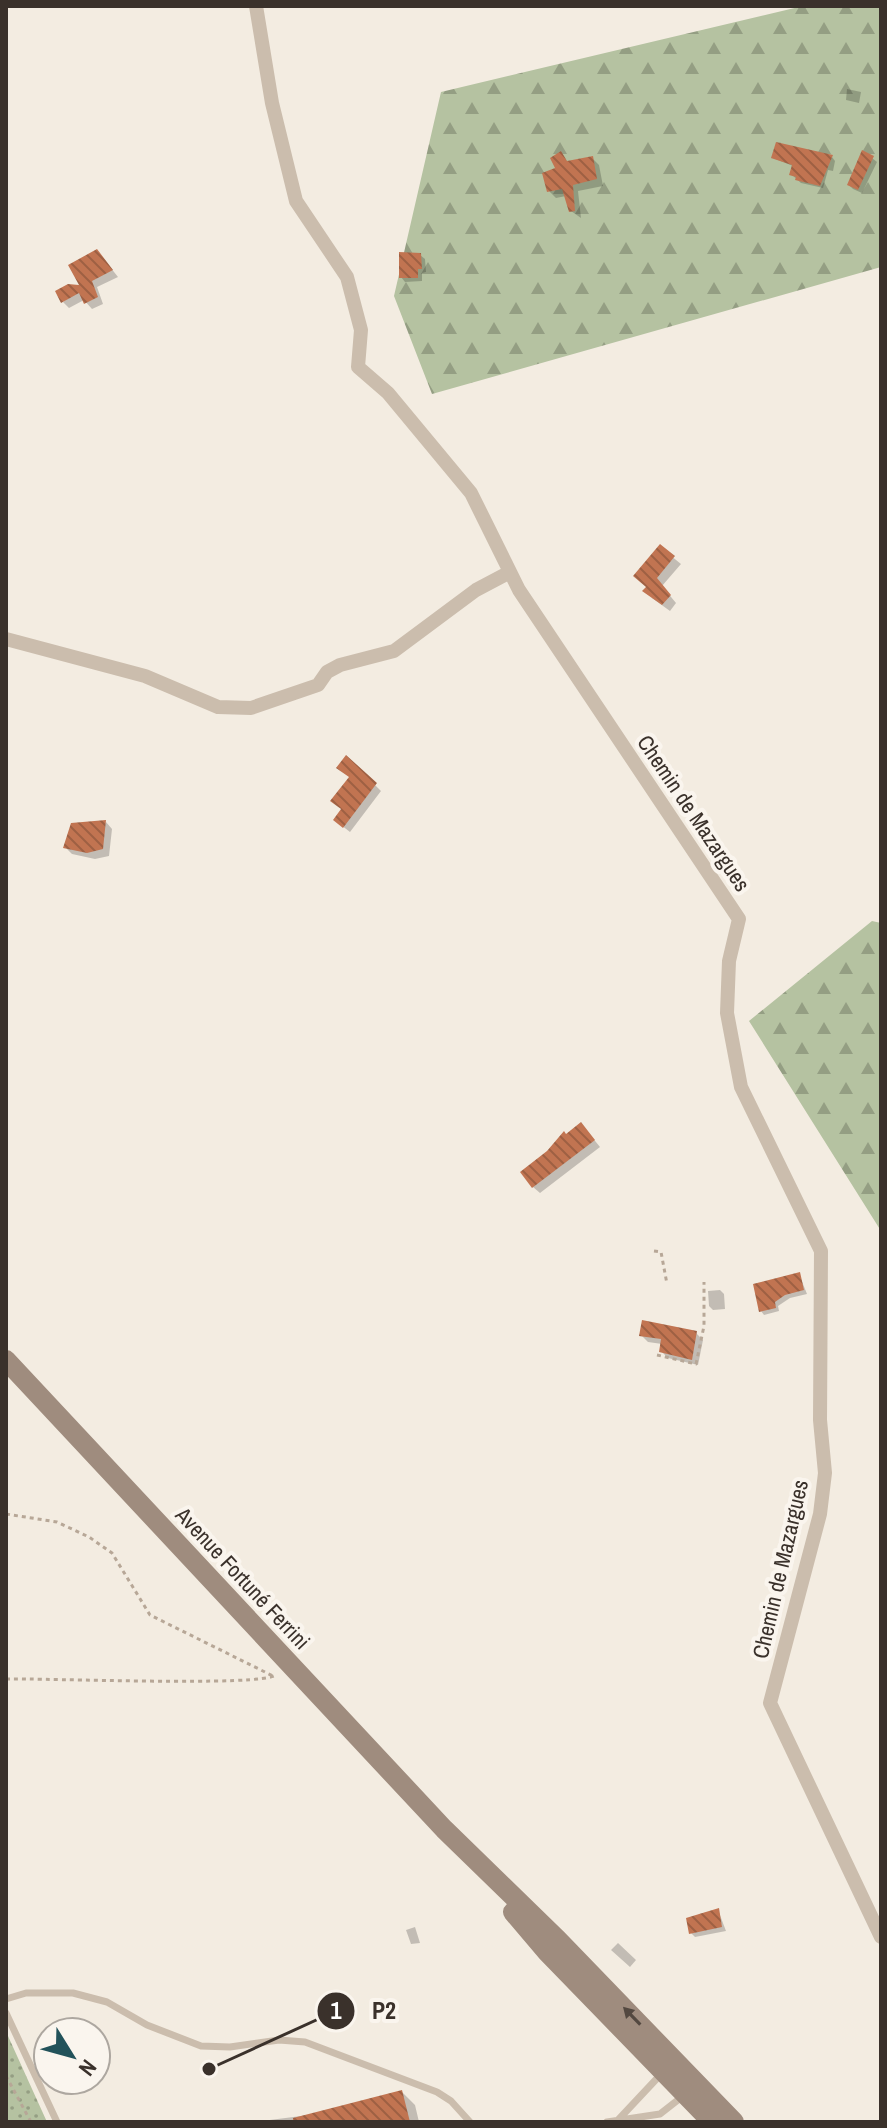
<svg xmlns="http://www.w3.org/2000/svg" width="887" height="2128" viewBox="0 0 887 2128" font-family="'Archivo Narrow',sans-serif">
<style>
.grass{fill:url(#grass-dots)}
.forest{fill:url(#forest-firs)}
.shadow{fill:#0003}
.building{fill:url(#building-back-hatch)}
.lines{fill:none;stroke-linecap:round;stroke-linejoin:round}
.path{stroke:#b7a797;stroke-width:3;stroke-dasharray:4 4;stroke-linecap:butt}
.service{stroke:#cbbdad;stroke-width:7}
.minor{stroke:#cbbdad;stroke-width:14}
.secondary{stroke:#9f8c7e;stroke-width:20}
.oneway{fill:#534840}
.labels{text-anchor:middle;stroke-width:8;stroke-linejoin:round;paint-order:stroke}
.street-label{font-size:22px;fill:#3a312b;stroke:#faf5ee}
.leader{fill:none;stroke:#3a312b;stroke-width:3}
.callout-dot{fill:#3a312b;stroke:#faf5ee;stroke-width:3}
.mark-label{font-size:24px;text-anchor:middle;font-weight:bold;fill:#fff}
.callout-label{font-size:24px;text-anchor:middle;font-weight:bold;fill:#3a312b;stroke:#faf5ee;stroke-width:8;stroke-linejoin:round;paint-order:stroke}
</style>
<defs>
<pattern id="grass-dots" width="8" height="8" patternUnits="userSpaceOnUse" patternTransform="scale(2)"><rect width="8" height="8" fill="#b5c2a1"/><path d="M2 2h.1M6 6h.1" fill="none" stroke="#949e83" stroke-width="1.8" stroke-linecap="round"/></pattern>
<pattern id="forest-firs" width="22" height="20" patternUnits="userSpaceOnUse" patternTransform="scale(2)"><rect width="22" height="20" fill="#b5c2a1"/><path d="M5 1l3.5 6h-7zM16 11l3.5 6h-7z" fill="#949e83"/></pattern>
<pattern id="building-back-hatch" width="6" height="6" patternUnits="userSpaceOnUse" patternTransform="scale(2)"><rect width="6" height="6" fill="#c17451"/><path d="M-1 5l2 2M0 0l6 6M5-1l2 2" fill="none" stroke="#9e6043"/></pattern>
</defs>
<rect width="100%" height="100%" fill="#f3ece1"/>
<path class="grass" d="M6 2031 8 2036 47 2122H6Z"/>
<path class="forest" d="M803 6H881V267L432 394 394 296 441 92Z
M872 921 881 923V1231L749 1021Z"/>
<path class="shadow" d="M847 89 861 92 859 103 846 100Z
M560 154 568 163 592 158 599 165 603 186 578 191 581 218 571 211 566 196 556 198 549 191Z
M832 157 835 161 833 171 828 170 823 188 801 183 791 174 793 166 773 158Z
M872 158 877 162 862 193 853 189 849 185Z
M420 255 425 259 426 272 422 273V281L405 282 401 277Z
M103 258 118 277 97 287 103 304 92 309 84 300 69 308 63 302 82 287Z
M660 547 681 564 662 586 676 603 670 611 652 598Z
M350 778 375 785 381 791 350 832 341 825Z
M106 822 112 829 109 856 95 859 72 854 65 847Z
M587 1131 600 1147 540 1193 533 1187 566 1136Z
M799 1274 807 1294 790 1298 778 1306 779 1311 764 1315 761 1311Z
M720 1290 724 1294 725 1309 713 1310 709 1306 708 1291Z
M696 1333 703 1340 698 1365 668 1358 661 1351 662 1344 648 1342 641 1335Z
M718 1910 726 1931 695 1937 691 1933 699 1914Z
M415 1927 420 1943 411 1944 406 1930Z
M618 1943 636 1960 630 1967 611 1950Z
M402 2092 415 2105 419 2122H254L309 2115Z"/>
<path class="building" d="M776 142 833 155 820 186 795 180 796 177 789 175 792 165 771 158Z
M862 150 874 156 858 190 847 185Z
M561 151 567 161 593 156 597 179 573 185 575 211 569 212 562 189 547 192 542 173 555 168 550 158Z
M97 249 113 270 92 281 98 297 84 304 79 293 61 303 55 291 68 284 79 285 68 265Z
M399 252 421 253 422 269H418V278H399Z
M660 544 675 556 657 578 671 595 662 605 642 591 646 587 633 576Z
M346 755 377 783 343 828 333 820 341 809 330 801 349 777 336 768Z
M106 820 103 849 87 853 63 848 71 823Z
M581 1122 595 1140 532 1188 520 1172 547 1151 564 1131 566 1134Z
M800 1272 804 1290 785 1295 775 1302 776 1308 759 1312 753 1284Z
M642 1320 697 1331 692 1360 659 1352 661 1339 639 1336Z
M719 1908 722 1927 689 1934 686 1918Z
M402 2090 410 2122H293V2118Z"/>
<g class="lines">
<path class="path" d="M654 1251 661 1252 667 1284
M657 1355 696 1364 704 1326V1282
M6 1514 57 1522 89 1537 112 1553 150 1615 275 1677
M6 1679C44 1678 262 1687 276 1675
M6 2076 31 2122"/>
<path class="service" d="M6 1999 26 1993H73L107 2002 147 2025 201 2046 230 2047 279 2040 305 2042 437 2092 451 2101 470 2122
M6 2013 57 2122
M618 2120 663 2072
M607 2122 660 2114 683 2096"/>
<path class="minor" d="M256 6 272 103 296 201 347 277 361 330 358 367 388 393 471 493 519 590 739 919 729 961 727 1013 741 1087 821 1251 820 1420 825 1473 820 1514 770 1703 881 1937
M6 639 145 676 218 707 251 708 318 685 327 672 340 665 394 651 476 590 510 572"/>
<path class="secondary" d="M6 1360 444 1829 558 1940 734 2122
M513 1912 547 1952 712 2122"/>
</g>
<defs><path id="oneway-solid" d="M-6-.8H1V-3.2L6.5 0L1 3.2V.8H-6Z" transform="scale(2)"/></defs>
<use class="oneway" href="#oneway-solid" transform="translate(632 2016) rotate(-134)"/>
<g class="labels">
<g class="street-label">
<text transform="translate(694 813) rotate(56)" y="8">Chemin de Mazargues</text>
<text transform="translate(780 1569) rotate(-77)" y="8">Chemin de Mazargues</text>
<text transform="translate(243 1578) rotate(47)" y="8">Avenue Fortuné Ferrini</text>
</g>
</g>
<path class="leader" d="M209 2069L336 2011"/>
<g class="callout-dot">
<circle cx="209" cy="2069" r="8"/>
<circle cx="336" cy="2011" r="20"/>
</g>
<g class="mark-label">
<text x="336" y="2019">1</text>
</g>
<g class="callout-label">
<text x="384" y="2019">P2</text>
</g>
<rect width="887" height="2128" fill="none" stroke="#3a312b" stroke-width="16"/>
<g transform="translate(72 2056) rotate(127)"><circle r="38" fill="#faf5ee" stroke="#ada7a0" stroke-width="2"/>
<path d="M0-6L14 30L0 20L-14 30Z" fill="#22525a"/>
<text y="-12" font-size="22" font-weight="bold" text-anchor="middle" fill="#3a312b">N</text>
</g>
</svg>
